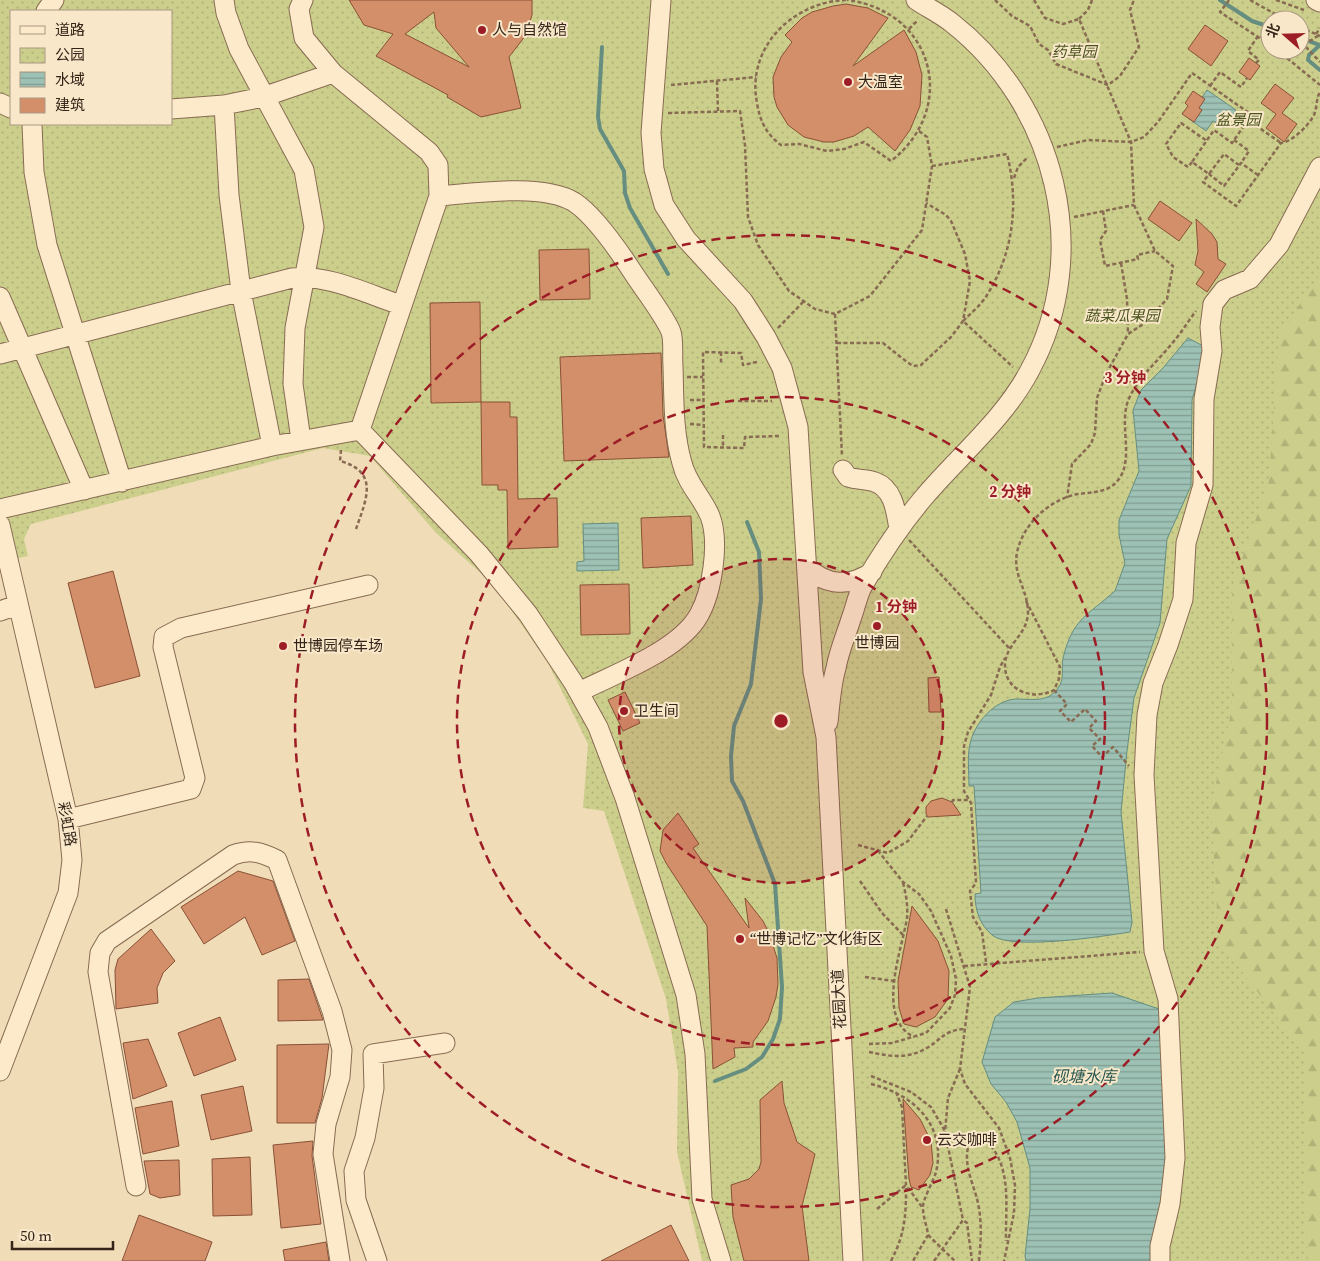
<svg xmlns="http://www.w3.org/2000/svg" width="1320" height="1261" viewBox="0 0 1320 1261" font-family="'Source Serif 4','Noto Sans SC',serif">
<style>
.forest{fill:url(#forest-firs)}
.park{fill:url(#park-dots);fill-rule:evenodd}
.water{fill:url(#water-rules);stroke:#658e81}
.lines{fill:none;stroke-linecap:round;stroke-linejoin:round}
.stream{stroke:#658e81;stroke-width:4}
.building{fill:#d38f6a;stroke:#895136;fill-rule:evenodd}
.minor-casing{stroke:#886b52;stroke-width:21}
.path{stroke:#886b52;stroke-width:2.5;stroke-dasharray:4 2.5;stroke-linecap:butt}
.minor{stroke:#fceacb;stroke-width:19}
.path-bridge{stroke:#886b52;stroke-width:2.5;stroke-dasharray:4 2.5;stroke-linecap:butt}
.ring{fill:none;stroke:#9c1d26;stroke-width:2.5;stroke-dasharray:9 6}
.poi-dot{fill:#9c1d26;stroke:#f8e7c8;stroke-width:2}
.labels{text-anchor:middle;stroke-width:4;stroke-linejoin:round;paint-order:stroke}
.poi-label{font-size:15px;fill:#352519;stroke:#f8e7c8;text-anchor:start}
.park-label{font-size:15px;font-style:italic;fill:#49531d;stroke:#f8e7c8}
.street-label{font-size:15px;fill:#352519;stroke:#f8e7c8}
.water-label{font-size:16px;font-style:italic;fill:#265750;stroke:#f8e7c8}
.centre{fill:#9c1d26;stroke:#f8e7c8;stroke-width:2.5}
.ring-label{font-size:15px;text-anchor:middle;font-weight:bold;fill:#9c1d26;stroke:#f8e7c8;stroke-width:4;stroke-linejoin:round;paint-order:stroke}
</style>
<defs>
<pattern id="forest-firs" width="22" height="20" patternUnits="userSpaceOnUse" patternTransform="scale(1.25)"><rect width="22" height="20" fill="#cccf8b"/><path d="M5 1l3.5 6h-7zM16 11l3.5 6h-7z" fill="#b0b277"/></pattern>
<pattern id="park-dots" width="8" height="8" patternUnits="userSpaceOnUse" patternTransform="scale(1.25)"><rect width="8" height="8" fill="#cccf8b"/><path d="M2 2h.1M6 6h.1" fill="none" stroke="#b0b277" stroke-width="1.8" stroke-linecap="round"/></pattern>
<pattern id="water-rules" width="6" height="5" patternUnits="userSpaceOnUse" patternTransform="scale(1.25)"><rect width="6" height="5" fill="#9dc1b4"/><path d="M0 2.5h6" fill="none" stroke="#819d92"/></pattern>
</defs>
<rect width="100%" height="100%" fill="#f1dcb8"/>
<path class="forest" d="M1320 198V1261H1301L1181 994 1200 595Z"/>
<path class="park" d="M0 0H1320V274L1279 335 1269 481 1232 588V708L1211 807 1219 941 1305 1054 1304 1175 1308 1261H702L677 1152 678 1072 666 999 604 811 583 808 588 744 548 663 494 585 436 533 370 456 323 448 31 524 24 539 28 556 0 562ZM11 11H171V124H11ZM1270 20H1300V50H1270Z"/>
<path class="water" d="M1207 90 1236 110 1224 128 1213 121 1206 131 1188 118Z
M1188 338 1207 348 1192 400 1191 486 1167 539 1160 623 1134 698 1127 751 1121 812 1132 922 1130 932C1105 936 1011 951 992 935 979 924 975 909 975 894L981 893 974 786H969C969 773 967 757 970 744 974 724 994 700 1016 699 1032 699 1048 703 1058 688 1065 679 1061 669 1063 658 1073 618 1087 616 1115 591L1125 563 1119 535V520L1139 471 1133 410 1141 390 1163 368Z
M618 523 619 570 577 571V562L584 561 583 524Z
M1112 993 1162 1010 1168 1161 1154 1261H1026L1025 1256 1030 1209V1168L1017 1122 1006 1102 991 1084 982 1062 995 1017 1014 1002 1038 998Z"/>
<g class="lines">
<path class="stream" d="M1220 0 1252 21 1270 27
M1300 38 1320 45
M1320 45 1309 55 1308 60 1320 70
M602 47 598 117 600 129 624 171 625 193 630 208 668 274
M715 1081 746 1069 762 1057 773 1039 780 1019 782 987 775 884 743 801 732 781 731 756 734 726 751 684 761 599 759 552 747 522"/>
</g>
<path class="building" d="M349 0H532V15L526 35 509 57 521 108 481 117 447 97 448 95 376 56 393 34 364 25ZM434 12 436 28 469 67 405 34Z
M846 4 868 8 888 18 853 66 904 30 916 52 922 75 920 106 910 130 895 151 868 127 854 136 834 142H824L804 137 788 125 777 107 774 97 773 77 781 57 792 42 785 35 802 18 812 12 833 6Z
M1205 25 1228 41 1211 66 1188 49Z
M1249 58 1260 66 1250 80 1239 72Z
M1275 84 1294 98 1282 113 1297 124 1284 142 1266 128 1276 114 1261 103Z
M1193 91 1205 99 1199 108 1202 110 1194 122 1182 114 1188 106 1185 103Z
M1160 201 1192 223 1179 241 1148 219Z
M1196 219 1212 234 1217 242 1218 259 1226 264 1207 292 1196 284 1204 272 1195 265 1198 251Z
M589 249 590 299 540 300 539 250Z
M480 302 481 402 431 403 430 303Z
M661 353 663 415 669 457 564 461 560 357Z
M481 402H510V417H517L518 499 557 498 558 547 508 549 507 490H498V485H482Z
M691 516 693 565 643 568 641 518Z
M113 571 140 676 95 688 68 583Z
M629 584 630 634 581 635 580 585Z
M939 677 941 712H929L928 678Z
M625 692 640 723 623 731 608 700Z
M942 798 952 802 961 815 928 817 926 814V807L931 801Z
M678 813 699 844 693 848 749 928 745 898 763 921 769 933 777 958 778 984 776 997 768 1021 753 1042V1047L734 1048 735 1057 713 1069 707 926 666 863 660 851 663 830Z
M238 871 273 881 295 941 262 955 245 917 204 944 181 907Z
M912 906 938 941 949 971 948 999 935 1017 916 1027 904 1024 899 1008 898 981Z
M151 929 175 961 163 973 157 988 158 1003 116 1009 115 970 118 959Z
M309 979 323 1020 278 1021V980Z
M220 1017 236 1060 194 1076 178 1033Z
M148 1039 167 1086 133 1099 123 1043Z
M329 1044 322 1098 315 1123H277V1045Z
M782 1081 784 1103 797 1142 815 1154 802 1206 809 1261H744L733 1217 731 1185 749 1179 759 1169 761 1162 760 1100Z
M243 1086 252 1131 211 1140 201 1095Z
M903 1099 920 1119 931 1141 933 1163 930 1175 919 1190 911 1187 909 1179Z
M172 1101 179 1146 143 1154 135 1108Z
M313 1141 312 1156 321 1224 281 1228 273 1145Z
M250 1157 252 1215 213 1216 212 1159Z
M179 1160 180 1195 160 1198 150 1194 144 1161Z
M139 1215 212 1242 205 1261H122Z
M671 1225 689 1261H601Z
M326 1242 329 1261H285L283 1250Z"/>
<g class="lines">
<g class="minor-casing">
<path id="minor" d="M224 0 226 13 239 49 304 170 314 227 295 328 293 384 301 440
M303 0 299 9 304 38 333 73 429 152 438 165 439 196C475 193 543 183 574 202 594 215 621 254 634 274 643 288 666 318 671 332 674 341 672 356 673 366 674 398 673 432 682 463 687 484 702 497 710 516 720 542 712 592 699 615 679 651 614 674 579 692
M661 0 651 133 654 169 664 205 686 239 743 301 766 337 782 368 798 427 813 672 826 737 853 1261
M1316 0 1320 2
M46 11 54 0
M0 103 11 108
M224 105 229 195 241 291 272 446
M171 109 224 105 263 97 333 73
M32 124 34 172 47 245 122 482
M0 297 84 490
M0 354 292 278C328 274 367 294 401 305
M360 430 479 554 528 614 573 682 598 727 625 798 686 995 695 1054 702 1199 721 1261
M360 430 439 196
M843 470 848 477C857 480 867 479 875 482 894 489 896 512 899 529
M0 509 272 446 360 430
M0 525 68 819 72 860 68 893 0 1071
M807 567C826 586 850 587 872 572
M0 611 17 605
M828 722C830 704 831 685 836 668 839 651 846 635 851 619 855 609 857 597 862 587 880 556 901 524 925 496 960 455 1005 418 1030 370 1094 252 1055 104 952 23 941 14 928 8 916 0
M68 819 191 789 195 778 163 647 164 637 181 628 368 585
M136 1186 98 972 100 953 107 941 233 855C250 849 261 852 277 860L332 1011 342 1050 340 1077 326 1124 323 1154 340 1261
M377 1261 356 1200 354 1171 365 1138 374 1088 373 1054 445 1043
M1160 1261V1246L1170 1204 1175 1158 1168 999 1154 951 1144 775 1147 715 1153 683 1168 645 1183 599 1186 543 1203 485 1204 399 1212 351 1210 327 1213 304 1224 290 1250 279 1279 245 1320 167"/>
</g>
<path class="path" d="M846 0C793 2 746 47 757 103 760 121 766 134 781 145L799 144 827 151 844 149 864 142 891 161C959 108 934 11 847 0
M995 0 1012 16 1030 26 1039 44 1048 50 1056 64 1108 85 1120 76 1139 47 1130 10 1134 0
M1034 0 1045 18 1063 24 1079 19 1131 142 1134 205 1155 251 1173 266 1167 299 1145 323 1128 334 1106 374 1097 398 1095 433 1091 444 1072 464 1067 498
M1229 0 1220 12 1270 45
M1250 0 1286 20
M1276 0 1304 10
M1079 19 1088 10 1092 0
M1300 27 1320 36
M909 29 918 20
M1316 34 1320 28
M1300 45H1304L1320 62
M1304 45 1319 35
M1277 50 1320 85
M1256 63 1259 60 1248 51 1258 36 1270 38
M717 81 718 112
M671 85 756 77
M1210 86 1220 72 1241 87 1247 78
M668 113 740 111 745 145 748 217 758 245 789 291 815 309 835 314 870 296 922 230 932 166 927 137 919 131
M1234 140 1249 151 1241 163
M1057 147 1088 140 1131 142 1144 137 1158 122 1192 73 1252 115 1248 120
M1192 162 1188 167 1173 157 1166 144 1181 123 1207 141
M1239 165 1224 154 1209 174 1192 162 1214 130 1232 143 1248 120 1281 143
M932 166 1007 154C1019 202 1014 252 987 295 981 305 971 313 963 321L1013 367
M1258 175 1241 163 1224 186 1209 174 1203 182 1236 206 1281 143C1292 142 1309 125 1314 115 1317 108 1316 99 1320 92
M1014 178 1018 167 1028 157
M1103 211 1106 231 1100 240 1105 266 1138 259 1137 255 1155 251
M1074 217 1134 205
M1121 263 1127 299 1128 334
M835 314 842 456
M778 328 804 301
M837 343H883L907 362 913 366 921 365 951 337 963 321 970 281 965 254 951 221 946 215 926 203
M721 352V363
M757 362 743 365 741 353 703 352 704 447 744 448 745 437 779 436
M687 377H703
M690 400H703
M738 401H772
M690 424 703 425
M723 435V448
M341 450 340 461C380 472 366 500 356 529
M909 540 1010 649
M1026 601 1060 667 1059 679 1054 690C1033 701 1004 691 1005 664 1006 644 1027 635 1028 613 1028 585 1007 572 1021 540 1031 517 1053 499 1078 494 1093 492 1109 493 1119 479 1134 458 1119 425 1128 401 1136 380 1154 365 1169 347 1179 336 1187 323 1196 311
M1054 690 1067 704 1060 711 1071 722 1085 709 1096 721 1089 728 1100 739 1092 746 1102 757 1113 747 1129 766
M952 802 953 800H969
M858 845 888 853 908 841 927 816
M860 881 882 913 903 935
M903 883C906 894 908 906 907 918 902 950 875 1018 914 1037
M946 909 970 987 960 1069 965 1084 999 1128 1010 1158 1015 1185 1014 1213 1004 1261
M986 962 982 932 973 917 970 891 976 883 971 803 964 791V746L968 732 991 695 1000 667 1005 658
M964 966 1140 952
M865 977 894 981
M869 1044 892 1043 926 1033 950 1008 955 995 956 979 951 956 931 911 919 894 903 882 879 852
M869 1052C887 1056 906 1059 923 1050 940 1042 943 1030 964 1029
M960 1069 948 1098 945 1132 963 1220
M871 1076 911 1092 931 1107 945 1131
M871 1084C913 1094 947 1125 936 1172 933 1182 922 1201 923 1208 923 1217 927 1226 928 1235L913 1261
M896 1092 902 1107 906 1185 922 1207
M877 1209 906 1185
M891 1261C905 1234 906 1216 906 1187
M934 1261 963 1220 967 1223 972 1261
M979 1261C981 1242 982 1222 978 1203 973 1181 959 1158 973 1136H980C1014 1160 1005 1205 1006 1241"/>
<use href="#minor" class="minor"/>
<path class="path-bridge" d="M928 1235 955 1261"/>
</g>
<circle cx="781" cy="721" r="162" fill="#9c1d26" fill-opacity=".12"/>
<g class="ring">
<circle cx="781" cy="721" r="162"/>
<circle cx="781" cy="721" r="324"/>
<circle cx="781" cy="721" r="486"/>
</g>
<g class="poi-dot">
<circle cx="482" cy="30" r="5"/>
<circle cx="848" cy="82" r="5"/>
<circle cx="877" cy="626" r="5"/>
<circle cx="283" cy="646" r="5"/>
<circle cx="624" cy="711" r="5"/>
<circle cx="740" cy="939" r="5"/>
<circle cx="927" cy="1140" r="5"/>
</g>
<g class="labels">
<g class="poi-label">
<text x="492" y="35">人与自然馆</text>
<text x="858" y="87">大温室</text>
<text x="877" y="648" text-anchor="middle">世博园</text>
<text x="293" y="651">世博园停车场</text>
<text x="634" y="716">卫生间</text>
<text x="750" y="944">“世博记忆”文化街区</text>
<text x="937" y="1145">云交咖啡</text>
</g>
<g class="park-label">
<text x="1074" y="57">药草园</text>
<text x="1238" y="125">盆景园</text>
<text x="1122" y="321">蔬菜瓜果园</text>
</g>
<g class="street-label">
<text transform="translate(67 824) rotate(80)" y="5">彩虹路</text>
<text transform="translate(839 999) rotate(-93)" y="5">花园大道</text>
</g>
<g class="water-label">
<text x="1084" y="1082">砚塘水库</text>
</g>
</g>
<circle cx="781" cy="721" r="8" class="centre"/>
<g class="ring-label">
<text x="1125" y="383">3 分钟</text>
<text x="1010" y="497">2 分钟</text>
<text x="896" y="612">1 分钟</text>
</g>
<rect x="10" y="10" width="162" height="115" fill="#f8e7c8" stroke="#aa9982"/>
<rect x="20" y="26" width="25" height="8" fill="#fceacb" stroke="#aa9982"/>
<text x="55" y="35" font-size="15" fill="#352519">道路</text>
<rect x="20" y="48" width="25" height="15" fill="url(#park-dots)" stroke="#aa9982"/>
<text x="55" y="60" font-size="15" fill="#352519">公园</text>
<rect x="20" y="72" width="25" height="15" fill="url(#water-rules)" stroke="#aa9982"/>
<text x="55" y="85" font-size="15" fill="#352519">水域</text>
<rect x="20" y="98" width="25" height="15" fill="#d38f6a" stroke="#aa9982"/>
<text x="55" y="110" font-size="15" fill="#352519">建筑</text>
<g transform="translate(1285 35) rotate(290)"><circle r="24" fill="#f8e7c8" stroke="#aa9982"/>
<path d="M0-4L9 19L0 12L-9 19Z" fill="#9c1d26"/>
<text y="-8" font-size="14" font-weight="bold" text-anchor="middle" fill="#352519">北</text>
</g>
<path d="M12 1241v8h101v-8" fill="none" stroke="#352519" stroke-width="2.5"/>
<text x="20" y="1241" font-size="15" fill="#352519" stroke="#f8e7c8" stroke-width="4" paint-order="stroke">50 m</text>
</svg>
